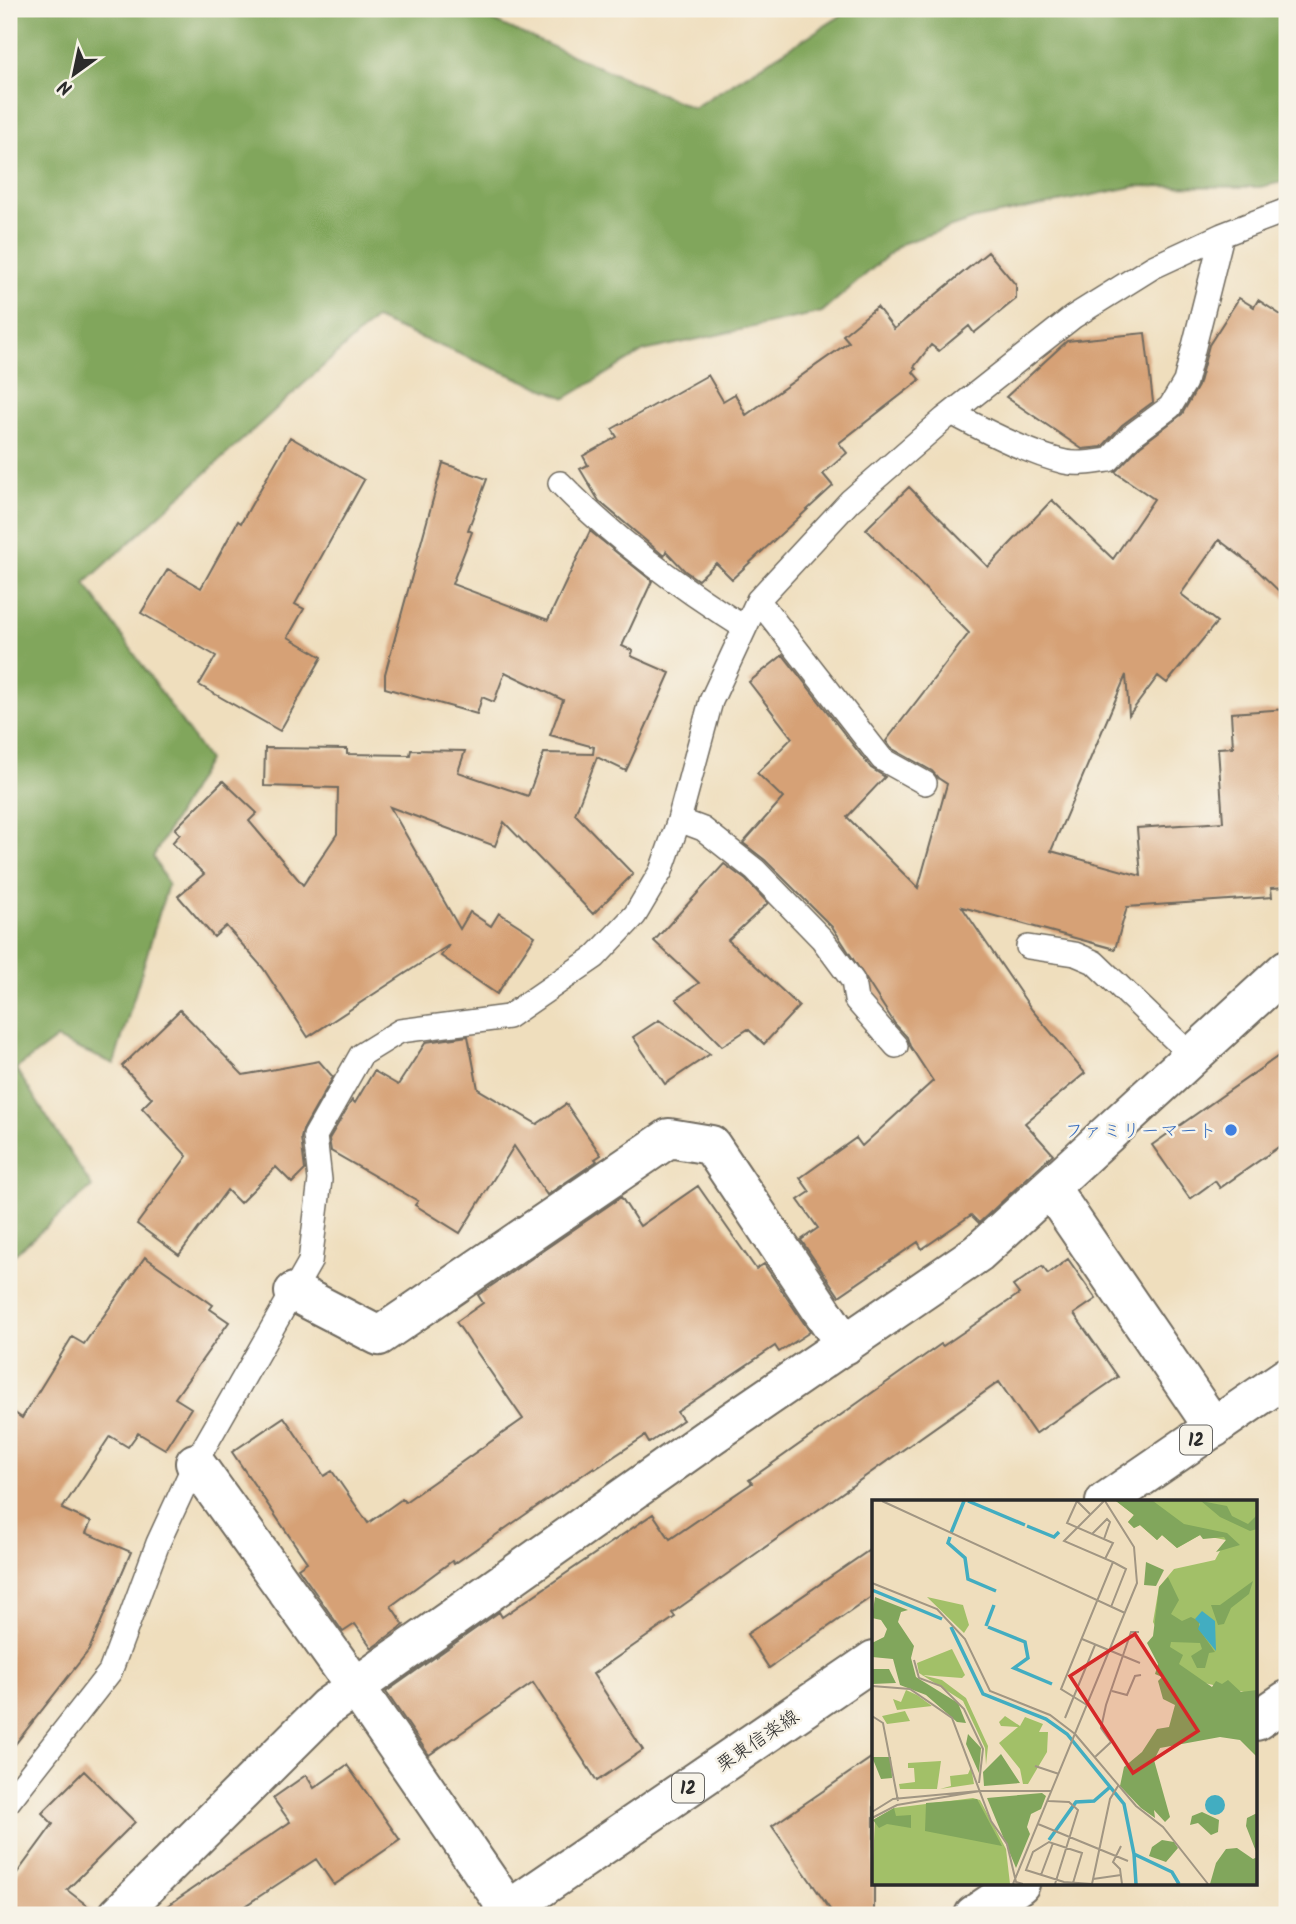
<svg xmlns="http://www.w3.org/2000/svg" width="1296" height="1924" viewBox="0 0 1296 1924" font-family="Kalam,'Klee One',sans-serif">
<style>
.forest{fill:#81a65c;stroke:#566844;stroke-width:2}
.building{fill:#d6a176}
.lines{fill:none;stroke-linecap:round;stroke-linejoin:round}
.service-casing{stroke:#706a5e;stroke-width:26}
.minor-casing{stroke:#706a5e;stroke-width:42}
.primary-casing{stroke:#706a5e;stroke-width:42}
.service{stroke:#fff;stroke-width:23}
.minor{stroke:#fff;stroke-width:38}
.primary{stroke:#fff;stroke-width:38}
.shop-dot{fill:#3f7fe0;stroke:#f7f3e8;stroke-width:2.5}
.labels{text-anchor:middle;stroke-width:5;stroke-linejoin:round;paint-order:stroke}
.shield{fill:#f7f3e8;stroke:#686764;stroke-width:2}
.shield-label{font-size:18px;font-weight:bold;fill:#2b2b2b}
.shop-label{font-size:19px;fill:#366cbe;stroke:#f7f3e8;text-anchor:end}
.street-label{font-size:19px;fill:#2b2b2b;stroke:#f7f3e8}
.inset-river{fill:none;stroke:#42adc1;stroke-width:3.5}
.inset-road{fill:none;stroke:#a19683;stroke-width:2}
.view{fill:#d62828;fill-opacity:0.15;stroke:#d62828;stroke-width:3.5}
.inset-edge{fill:none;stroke:#2b2b2b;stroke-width:3.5}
</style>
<rect width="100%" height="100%" fill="#f7f3e8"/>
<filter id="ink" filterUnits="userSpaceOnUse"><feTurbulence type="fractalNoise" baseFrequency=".0143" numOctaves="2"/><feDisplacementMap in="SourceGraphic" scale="14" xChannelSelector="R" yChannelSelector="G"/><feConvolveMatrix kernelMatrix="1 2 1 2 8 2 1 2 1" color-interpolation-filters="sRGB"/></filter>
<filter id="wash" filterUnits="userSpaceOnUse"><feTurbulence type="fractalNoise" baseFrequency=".00686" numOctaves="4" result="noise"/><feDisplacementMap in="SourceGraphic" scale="28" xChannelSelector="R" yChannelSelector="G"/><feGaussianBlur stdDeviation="1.57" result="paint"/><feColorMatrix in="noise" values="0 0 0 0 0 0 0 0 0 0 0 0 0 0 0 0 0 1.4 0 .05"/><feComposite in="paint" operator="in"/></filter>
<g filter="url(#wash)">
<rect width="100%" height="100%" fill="#efdebd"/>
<path class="forest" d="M9 9H466L693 108 852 9H1287V181L1260 187 1137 186 975 219 901 244 822 312 644 351 566 398 375 319 85 583 208 760 153 857 168 884 114 1064 56 1039 16 1069 92 1187 9 1259Z"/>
<g id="blocks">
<path class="building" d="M988 252 1016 285V299L974 333 969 326 939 351 931 345 914 367 916 369 913 372 920 380 839 443 847 453 823 474 833 486 732 579 716 563 698 580 685 571 666 551 664 556 599 501 580 469 588 465 583 456 617 437 612 429 708 375 723 401 735 394 746 415 849 342 843 335 877 307 894 329Z
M1239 298 1254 307 1258 300 1287 319V599L1252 565 1219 540 1181 594 1217 622 1167 683 1158 676 1129 715 1126 675 1051 851 1141 876 1137 828 1223 822 1218 748 1233 747 1231 713 1287 709V798H1281L1287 887 1271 888 1272 897 1127 907 1115 949 962 907 1032 1010 1085 1073 1025 1123 1053 1154 979 1223 971 1215 922 1249 918 1242 839 1296 801 1240 818 1228 798 1200 810 1192 800 1178 856 1138 862 1146 933 1081 910 1046 907 1037 895 1024 833 928 765 860 743 843 783 798 757 773 792 738 749 682 783 655 871 768 885 777 847 817 918 888 947 784 938 778 932 771 891 748 886 741 969 633 866 529 909 487 988 567 1052 500 1113 559 1154 499 1115 472 1140 446 1182 414 1198 386 1209 345Z
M1145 333 1153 402 1122 425 1102 447 1082 449 1006 397 1067 341Z
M290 437 364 480 295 604 304 609 288 637 322 657 280 731 199 685 216 656 141 613 168 569 201 588 238 521 241 523Z
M443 463 487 479 468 530 472 532 452 584 548 620 590 531 652 581 622 646 633 651 631 656 670 673 626 771 597 757 575 814 633 874 593 914 504 822 495 846 390 807 460 929 470 912 491 926 499 913 535 936 497 994 441 956 449 945 308 1037 263 968 226 926 214 937 178 896 204 874 172 843 180 834 175 829 223 781 257 813 249 821 303 885 337 834 338 788 264 786 265 748 347 749V754L410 755 411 750 465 751 458 772 528 796 544 753 593 754 594 747 550 735 563 700 505 672 494 702 482 697 477 714 385 688V674Z
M724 864 746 880 768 903 728 940 799 1006 764 1044 748 1029 722 1046 676 999 699 983 654 941Z
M180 1010 243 1075 319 1061 333 1077 303 1130 301 1138 305 1170 292 1183 276 1167 240 1203 227 1190 179 1255 137 1224 187 1156 142 1108 152 1098 122 1066Z
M659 1020 710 1054 665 1084 633 1037Z
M468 1036 478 1089 537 1124 566 1104 601 1155 595 1159 597 1161 547 1195 514 1146 460 1233 415 1205 418 1201 331 1151 329 1139 352 1100 355 1103 374 1071 398 1085 426 1042Z
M1287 1050V1141L1220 1188 1215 1181 1190 1199 1152 1145Z
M698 1186 756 1269 764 1264 810 1332 779 1352 775 1346 677 1412 683 1420 649 1443 645 1436 595 1469 594 1467 454 1564 452 1561 391 1606 404 1625 372 1648 355 1624 343 1632 298 1568 307 1562 232 1452 284 1417 324 1476 332 1471 368 1523 402 1499 405 1502 523 1419 456 1322 483 1303 478 1295 621 1197 640 1226Z
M145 1257 213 1305 210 1309 229 1322 175 1398 191 1408 165 1449 138 1433 128 1447 110 1436 62 1509 91 1522 86 1533 131 1552 89 1650 9 1752V1409L22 1418 72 1337 84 1344Z
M1068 1259 1096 1299 1074 1314 1118 1377 1035 1434 999 1382 672 1613 675 1617 593 1674 643 1750 597 1781 533 1683 429 1755 386 1692 499 1612 502 1617 653 1514 670 1539 752 1483 749 1480 941 1344 943 1346 1019 1294 1013 1286 1042 1266 1048 1274Z
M874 1547V1595L769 1668 747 1634Z
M874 1756V1915H834L772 1826Z
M347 1765 400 1840 334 1885 316 1859 231 1915H154L290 1822 273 1798 306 1775 314 1788Z
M84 1771 135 1822 67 1890 97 1913V1915H9V1884L53 1824 42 1813Z"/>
</g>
</g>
<g filter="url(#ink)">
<use href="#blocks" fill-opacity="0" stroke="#706a5e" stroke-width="2"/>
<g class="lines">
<g class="service-casing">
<path id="service" d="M952 413C983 430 1031 454 1065 462 1079 465 1095 462 1109 460L1131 436 1170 407 1185 382 1222 235
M560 483C615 540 678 586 745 628
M758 600 882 759 925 783
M679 820 703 829 755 870 822 939 853 981 856 1000 896 1046
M1028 947 1075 954 1094 962 1192 1056
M9 1801 110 1672 158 1543 195 1463 310 1262 320 1180 315 1136 361 1055 400 1031 508 1017 595 957 635 915 661 871 679 820 711 701 758 600 850 501 944 419 1073 317 1153 267 1222 235 1287 210"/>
</g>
<g class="minor-casing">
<path id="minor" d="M1051 1189 1214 1428
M294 1292 379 1336 669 1138 711 1145 845 1345
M195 1463 355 1686 512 1915
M1256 1721 1287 1700
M118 1915 327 1707 712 1435 978 1253 1287 969
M974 1915 1020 1884"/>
</g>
<g class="primary-casing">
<path id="primary" d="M1105 1502 1287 1377
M501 1915 874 1660"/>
</g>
<use href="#service" class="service"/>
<use href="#minor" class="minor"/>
<use href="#primary" class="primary"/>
</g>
</g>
<circle class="shop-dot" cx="1231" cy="1130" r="7"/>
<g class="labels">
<g class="shield">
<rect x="1180" y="1425.5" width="32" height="29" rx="5"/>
<rect x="672" y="1773.5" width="32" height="29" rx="5"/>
</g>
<g class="shield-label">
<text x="1196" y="1446">12</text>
<text x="688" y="1794">12</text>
</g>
<g class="shop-label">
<text x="1217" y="1137">ファミリーマート</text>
</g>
<g class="street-label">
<text transform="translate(757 1740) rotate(-34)" y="7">栗東信楽線</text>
</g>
</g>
<g transform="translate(872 1500)">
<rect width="385" height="385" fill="#efdebd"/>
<path d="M244 1H385V195L328 182 302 162 281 122 287 87 302 69 343 60 354 40 328 35 305 48 290 35 285 40 268 25 262 28 256 22 262 15ZM55 97 91 105 97 125 92 133ZM80 149 93 175 90 178 50 175 70 180 94 198 116 246 114 265 113 248 91 201 47 173 45 163ZM34 190 45 195 60 206 25 210 21 199 29 202ZM33 211 38 221 15 224 10 216ZM133 216 148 226 153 217 171 224 167 232H176L175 252 156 284H151L148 269 127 243 146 227 129 226 127 222ZM69 261 65 289H28L27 284 43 282 42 268H36V263ZM99 267 102 284 68 289 79 286 78 276 96 274ZM101 298 108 300 134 349 138 384H0L3 319 22 308Z" fill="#a2c068"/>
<path d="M244 1H281L312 24 355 33 368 45 344 52 354 40 352 37 331 39 328 35 305 48 290 35 285 40 268 25 262 28 256 22 262 15ZM329 1 355 6 360 16 376 24 385 15V29L378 31 348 17ZM274 62 292 70 284 86 272 85ZM296 77 307 100 299 114 310 121 319 117 327 121V129L343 152 337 153 333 168H325L319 156 330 149 328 143 299 142 298 147 311 155 307 164 340 187 344 181 350 184 356 180 369 192 385 190V257L368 240 348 237 288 248 282 260 298 317 293 322 282 310 283 318 269 308 248 286 252 267 270 252 285 229 297 227 303 205 291 199 286 181 290 177 283 174 286 164 275 143 281 136 287 87ZM381 81 377 94 359 108 352 124 346 125 339 105H348ZM3 97 36 110 29 112 26 122 42 146 39 158 44 177 86 203 94 223 85 222 54 195 28 185 21 159 0 157V143L12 137 15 129 9 120 0 118ZM0 169H17L24 183 0 184ZM96 234 109 248 107 273 94 244ZM129 254 148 283 112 286 111 272ZM0 257H19L20 278 9 279ZM170 293 174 296 169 309 159 314 155 327 158 334 144 368 115 298ZM105 299 130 346 53 331 54 303ZM22 308 24 316 39 315V328L15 324 7 328 1 320ZM330 312 347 320 346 332 339 335 326 323 318 325 320 316ZM385 313V354L374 326 375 318ZM290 340 302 342 306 348 294 362 277 356 280 347ZM365 348 381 359 385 357V384H338L344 363 354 349Z" fill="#81a65c"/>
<path d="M330 111 343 121 344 151 326 129 328 124 323 119ZM333 305a10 10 0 1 1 20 0a10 10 0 1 1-20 0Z" fill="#42adc1"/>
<path class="inset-river" d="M96 1 153 25M155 26 182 37 187 32M79 33 92 1M78 37 76 43 93 58 96 79 124 91M0 90 70 119M114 126 122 105M79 127 111 194 174 219 195 234 252 304 262 354 300 372 307 384M116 127 153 142 156 158 142 168 180 184M177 340 204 302 222 301 238 287M262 354 264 384"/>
<path class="inset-road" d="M10 1 253 113M218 14 205 1 195 23 241 43 233 59M220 34 235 19 238 22 232 39M0 83 65 109 93 139 118 191 178 215 203 234M239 107 254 69 241 62M210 139 268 163M42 160 47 178 69 186 92 209 111 249 107 283M0 186 38 189 80 218 119 321 135 344 144 382 151 384M240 191 255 195 263 176 269 175M215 205 189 189 241 62 192 41 232 1M0 216 11 223 26 301M193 218 223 145M203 234 264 306 291 327 336 384M223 257 239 242 229 228 234 205 259 132H267M163 266 187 274M176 301 197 302 206 310 183 384M0 312 21 299 107 291M0 318 25 305 108 291H179M166 324 256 361M249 346 241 362 248 369 250 384M169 375 181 343M221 379 249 375M201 383 210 353 177 342 161 352 154 370 192 382 220 384M141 384 265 83 262 47 233 1M220 384 238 299 246 286"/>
<path class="view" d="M263 134 326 231 261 273 198 176Z"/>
<rect width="385" height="385" class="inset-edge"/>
</g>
<rect width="1296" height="1924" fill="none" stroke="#f7f3e8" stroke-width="35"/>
<g transform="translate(74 74) rotate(213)" stroke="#f7f3e8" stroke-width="5" paint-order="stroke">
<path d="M0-5L12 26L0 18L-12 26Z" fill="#2b2b2b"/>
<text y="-10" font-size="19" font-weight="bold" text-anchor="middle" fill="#2b2b2b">N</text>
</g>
</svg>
